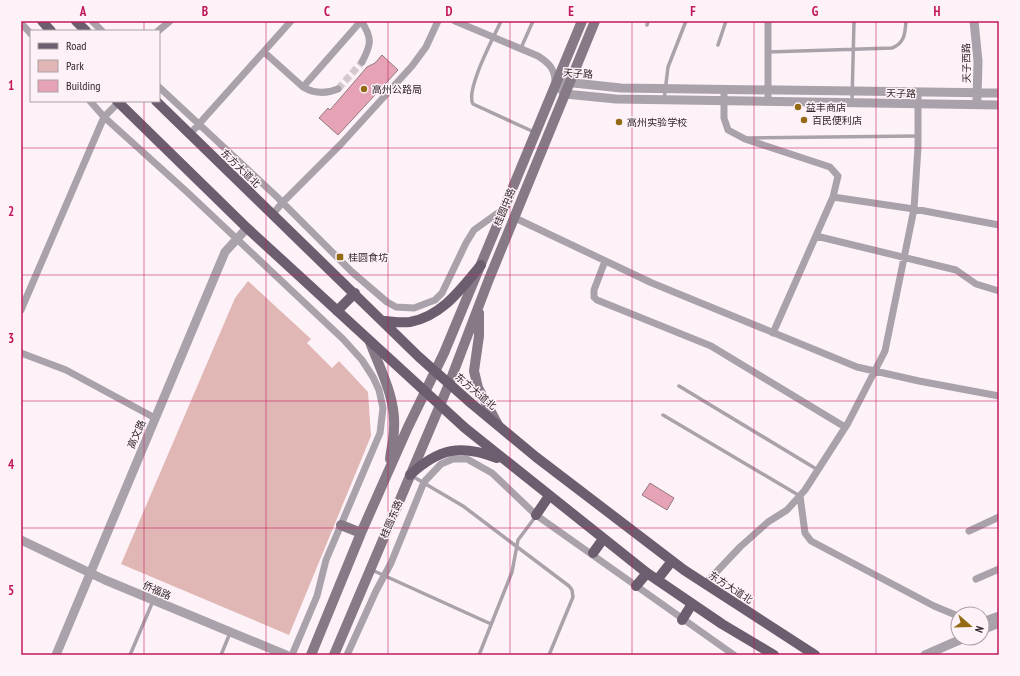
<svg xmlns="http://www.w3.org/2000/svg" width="1020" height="676" viewBox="0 0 1020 676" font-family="'PT Sans Narrow','Noto Sans SC',sans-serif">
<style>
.green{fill:#e1b7b5}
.building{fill:#e6a3b5;stroke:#93797f}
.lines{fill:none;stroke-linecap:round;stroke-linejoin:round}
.minor-tunnel{stroke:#d4c9cf;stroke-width:7;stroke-dasharray:7 3.5;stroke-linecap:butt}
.service{stroke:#aaa2ab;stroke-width:3.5}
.minor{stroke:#aaa2ab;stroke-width:7}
.tertiary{stroke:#aaa2ab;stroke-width:9}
.secondary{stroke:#867a87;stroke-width:10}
.primary{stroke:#6c5e6e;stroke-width:10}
.grid{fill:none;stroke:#c2185b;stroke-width:1;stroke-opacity:0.55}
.poi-dot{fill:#946a14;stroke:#fdf2f8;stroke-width:1.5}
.labels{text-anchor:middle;stroke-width:3;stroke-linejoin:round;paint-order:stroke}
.street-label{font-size:10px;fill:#30262c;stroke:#fdf2f8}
.poi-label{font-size:10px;fill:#30262c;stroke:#fdf2f8;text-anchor:start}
.neatline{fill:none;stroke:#c2185b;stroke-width:1.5}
.grid-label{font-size:13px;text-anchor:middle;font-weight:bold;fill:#c2185b}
</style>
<rect width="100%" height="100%" fill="#fdf2f8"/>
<path class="green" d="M248 281 311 339 307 343 332 368 339 361 368 392 371 436 289 635 121 564 235 298Z"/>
<path class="building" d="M382 55 398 70 338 135 319 118 328 108 330 110 367 67 375 63Z
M650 483 674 498 667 510 642 495Z"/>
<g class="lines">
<path class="minor-tunnel" d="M338 89 362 62"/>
<path class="service" d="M501 21C494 37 465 90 473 104L534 132
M647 25 648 21
M718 45 726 21
M521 48 533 21
M768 52 892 48C905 43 905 33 906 21
M664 100 668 67 686 21
M852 102 854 21
M749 138 918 136
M679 386 818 470
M663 415 800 496
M412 476 463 506 569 586 572 590 573 597 549 655
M372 570 491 624
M130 655 153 601
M221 655 230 633
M479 655 512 572 518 540 536 516"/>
<path class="minor" d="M92 21 102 31
M361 21C373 38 371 45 362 62
M455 21 538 56C549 63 555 69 555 82
M768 21V101
M21 23 31 34
M158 31 170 21
M264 52 303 87 361 21
M159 87 275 195 352 272 387 302 396 307 414 308 435 300 442 293 466 243 474 230 502 210
M303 87C315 94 326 94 338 89
M724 89V118L728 130 745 139 830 167 838 176 833 197 773 333
M90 101 104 117 186 191 343 339 362 360 373 377 379 390 383 408 380 433 326 560 317 596 292 655
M190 134 291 21
M833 197 914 209 999 225
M272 215 282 203 341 144 412 66 426 47 438 21
M515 218 652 283 857 367 919 381 999 396
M816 236 956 270 976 284 999 291
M605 261 594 290V297L597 300 711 346 845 427
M21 310 104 117 119 102
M21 353 66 370 155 418
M800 496 805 533 811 541 934 606 958 616
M969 531 999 517
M976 579 999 569
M705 584 740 547 768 522 787 510 805 490 848 423 885 351 914 209 918 147V92
M982 621 999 615
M347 655 376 591 391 563 424 482 441 464 453 459H467L492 473 536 515 734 655"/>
<path class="tertiary" d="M974 21 978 61 977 99
M999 93 621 88 564 82 556 83 565 94 616 99 999 105
M21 540 105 580 286 655
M982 630 999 623
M56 655 225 252 247 228
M925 655 964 638"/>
<path class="secondary" d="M479 313V336L474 371 478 388 498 425
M370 342C380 369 396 398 394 428 394 439 391 449 390 459
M341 525 361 533
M311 655 361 533 408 427 444 353 582 21
M334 655 449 384 489 279 595 21"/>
<path class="primary" d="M42 21 51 31
M76 21 86 31
M117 101 247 228 465 428 647 573 722 624 774 655
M156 101 419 357 472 404 536 457 684 570 815 655
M337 311 355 293
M385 321C393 322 402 323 410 322 442 316 461 289 481 265
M410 475C439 448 461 444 497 458
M536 515 549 496
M593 553 603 539
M657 580 672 561
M636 586 647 573
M682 620 692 604"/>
</g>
<path class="grid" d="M144 21V31M266 21V655M388 21V655M510 21V655M632 21V655M754 21V655M876 21V655M144 101V655M21 148H999M21 275H999M21 401H999M21 528H999"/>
<g class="poi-dot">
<circle cx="364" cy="89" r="4"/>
<circle cx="798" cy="107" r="4"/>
<circle cx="804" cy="120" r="4"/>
<circle cx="619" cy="122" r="4"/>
<rect x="336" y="253" width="8" height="8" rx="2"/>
</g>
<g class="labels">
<g class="street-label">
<text transform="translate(966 63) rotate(-91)" y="4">天子西路</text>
<text transform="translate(578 73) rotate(4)" y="4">天子路</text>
<text transform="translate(901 93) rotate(1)" y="4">天子路</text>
<text transform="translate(241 168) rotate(44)" y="4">东方大道北</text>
<text transform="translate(504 207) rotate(-68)" y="4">桂圆中路</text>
<text transform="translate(476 391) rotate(40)" y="4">东方大道北</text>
<text transform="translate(136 434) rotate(-67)" y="4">高文路</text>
<text transform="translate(391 519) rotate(-67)" y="4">桂圆东路</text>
<text transform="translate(731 587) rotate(33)" y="4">东方大道北</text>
<text transform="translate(157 590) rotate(23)" y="4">侨福路</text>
</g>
<g class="poi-label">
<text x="372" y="93">高州公路局</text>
<text x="806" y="111">益丰商店</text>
<text x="812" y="124">百民便利店</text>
<text x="627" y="126">高州实验学校</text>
<text x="348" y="261">桂圆食坊</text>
</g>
</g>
<rect width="1020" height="676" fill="none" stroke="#fdf2f8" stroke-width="44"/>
<rect x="30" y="30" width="130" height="72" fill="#fdf2f8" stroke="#aba0a6"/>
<rect x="38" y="43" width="20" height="6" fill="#6c5e6e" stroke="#aba0a6"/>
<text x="66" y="50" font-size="12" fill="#30262c">Road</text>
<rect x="38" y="60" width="20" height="12" fill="#e1b7b5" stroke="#aba0a6"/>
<text x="66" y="70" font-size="12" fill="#30262c">Park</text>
<rect x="38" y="80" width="20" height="12" fill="#e6a3b5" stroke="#aba0a6"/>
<text x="66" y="90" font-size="12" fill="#30262c">Building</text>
<g transform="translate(970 626) rotate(110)"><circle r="19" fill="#fdf2f8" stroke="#aba0a6"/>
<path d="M0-3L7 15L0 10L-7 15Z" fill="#946a14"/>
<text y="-6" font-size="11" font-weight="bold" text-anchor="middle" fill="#30262c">N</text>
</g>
<rect x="22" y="22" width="976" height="632" class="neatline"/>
<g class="grid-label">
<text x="83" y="16">A</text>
<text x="205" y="16">B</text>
<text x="327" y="16">C</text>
<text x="449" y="16">D</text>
<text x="571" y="16">E</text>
<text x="693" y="16">F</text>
<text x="815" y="16">G</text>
<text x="937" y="16">H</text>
<text x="11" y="90">1</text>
<text x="11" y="216">2</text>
<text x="11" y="343">3</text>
<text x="11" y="469">4</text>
<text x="11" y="595">5</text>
</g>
</svg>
